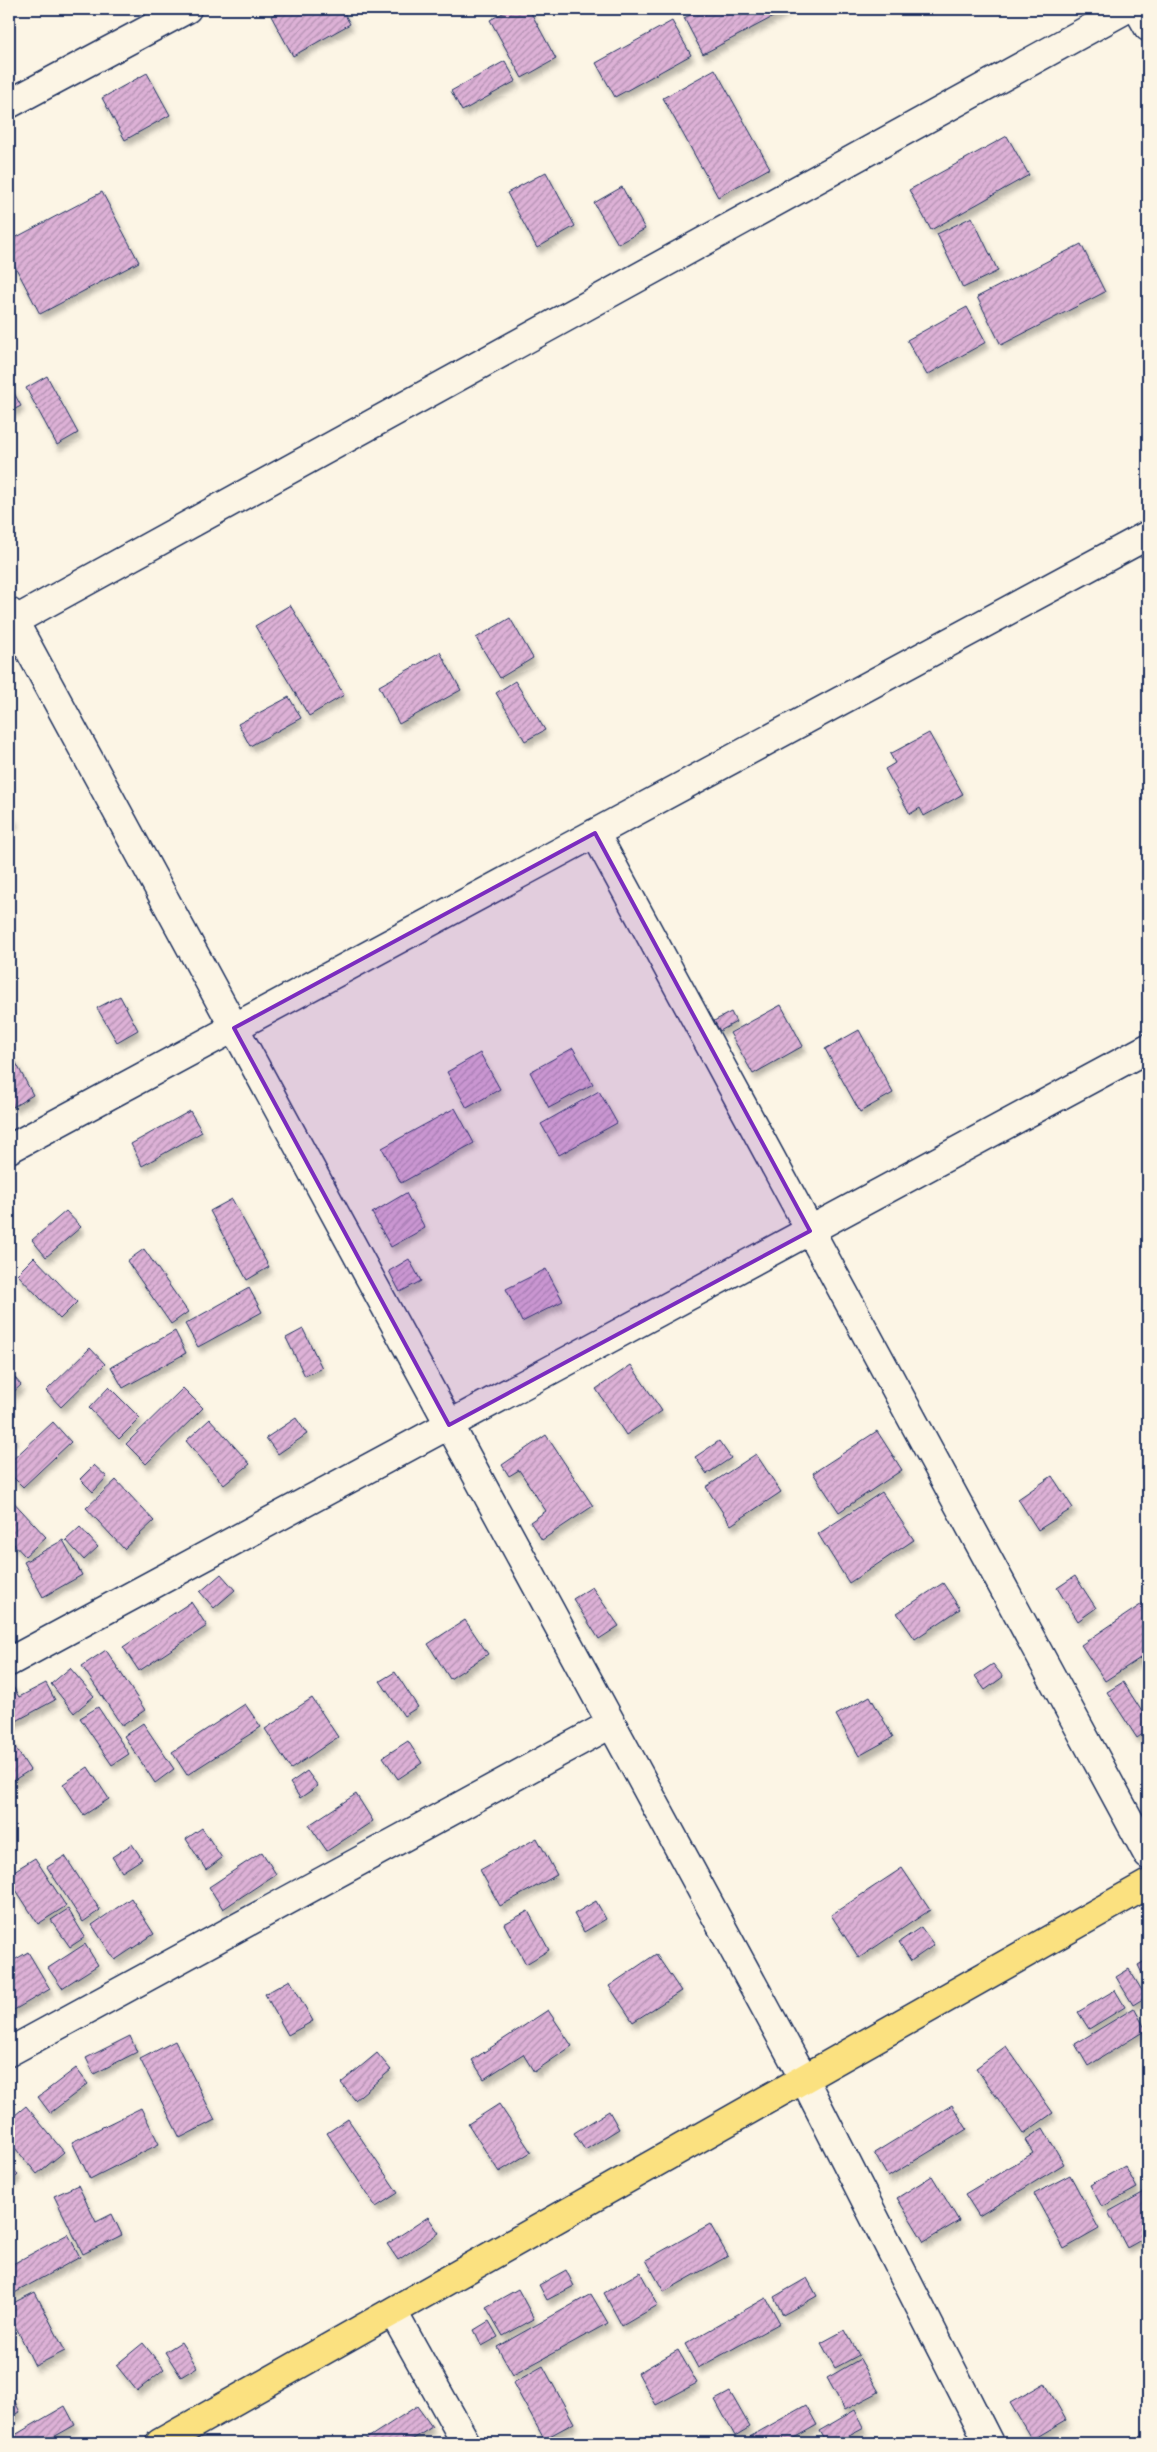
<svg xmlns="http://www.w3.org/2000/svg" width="1157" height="2452" viewBox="0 0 1157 2452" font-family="Pangolin,sans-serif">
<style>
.building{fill:url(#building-hatch);stroke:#1b2f5e;filter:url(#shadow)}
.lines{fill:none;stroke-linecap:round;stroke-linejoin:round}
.street-casing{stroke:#1b2f5e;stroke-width:31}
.primary-casing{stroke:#1b2f5e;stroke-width:31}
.street{stroke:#fcf5e5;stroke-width:28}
.primary{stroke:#fbe180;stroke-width:28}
.marked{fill:#7b2cbf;fill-opacity:0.2;stroke:#7b2cbf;stroke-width:4;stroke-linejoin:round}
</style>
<defs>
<pattern id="building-hatch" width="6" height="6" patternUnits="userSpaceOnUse" patternTransform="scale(1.25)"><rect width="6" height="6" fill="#ddb1d6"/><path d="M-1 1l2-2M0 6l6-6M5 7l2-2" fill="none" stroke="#b290b1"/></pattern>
<filter id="shadow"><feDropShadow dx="3" dy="5.5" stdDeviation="2.5" flood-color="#0004"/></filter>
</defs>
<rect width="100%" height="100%" fill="#fcf5e5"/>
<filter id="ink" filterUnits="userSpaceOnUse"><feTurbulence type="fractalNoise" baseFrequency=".02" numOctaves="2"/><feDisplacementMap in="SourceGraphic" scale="10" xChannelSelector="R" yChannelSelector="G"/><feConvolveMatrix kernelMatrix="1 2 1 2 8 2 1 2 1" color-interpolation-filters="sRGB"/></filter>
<g filter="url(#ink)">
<path class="building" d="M285 9H342L350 24 293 56 271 16Z
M510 9H529L556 59 522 78 490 20Z
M701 9H788L703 54 684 18Z
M672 21 691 55 615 97 596 63Z
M505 61 516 81 462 111 451 91Z
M715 69 770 168 718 197 663 98Z
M147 73 170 115 125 140 102 98Z
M1007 136 1029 175 931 230 909 190Z
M546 172 575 226 537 248 507 193Z
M622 187 645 229 618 244 594 203Z
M102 192 139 262 40 314 9 255V241Z
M972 217 998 271 963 288 937 234Z
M1081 244 1105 292 1001 345 977 297Z
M967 307 986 342 927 375 907 340Z
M47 376 78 433 57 445 26 388Z
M9 384 21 406 9 412Z
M290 605 344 695 309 716 255 626Z
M510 618 533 658 500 678 476 638Z
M440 652 461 690 399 724 379 686Z
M515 681 545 730 525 741 496 693Z
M289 697 301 718 250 746 238 724Z
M929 733 963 794 924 816 920 808 910 814 885 769 895 763 890 754Z
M9 814 15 821 9 827Z
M120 996 138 1030 117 1042 97 1008Z
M781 1005 803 1046 753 1074 730 1033Z
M731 1012 736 1022 720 1031 714 1021Z
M859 1030 893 1093 860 1112 825 1049Z
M573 1048 593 1084 549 1108 530 1072Z
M480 1053 500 1089 467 1108 447 1072Z
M13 1057 33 1095 13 1107 9 1099V1059Z
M599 1091 617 1123 559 1155 541 1124Z
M455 1108 474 1143 401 1183 382 1148Z
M190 1111 202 1132 142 1166 131 1144Z
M406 1193 425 1228 391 1247 372 1213Z
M232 1199 269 1267 247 1280 210 1211Z
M66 1211 81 1227 46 1257 32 1240Z
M144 1249 188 1312 171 1324 127 1261Z
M34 1257 77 1302 60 1319 17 1274Z
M409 1259 421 1281 400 1292 389 1271Z
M546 1269 563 1301 522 1322 506 1289Z
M249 1288 262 1312 198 1347 185 1324Z
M303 1329 322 1368 305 1376 286 1338Z
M175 1331 186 1353 123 1388 111 1367Z
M90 1348 105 1364 61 1407 46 1391Z
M631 1365 662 1411 626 1435 596 1389Z
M9 1371 21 1385 9 1396Z
M109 1387 140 1418 119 1439 89 1408Z
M183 1388 203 1408 146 1464 126 1444Z
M296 1418 307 1434 278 1454 266 1438Z
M210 1419 250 1464 224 1485 186 1441Z
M53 1422 71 1442 23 1487 9 1473V1463Z
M9 1431 15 1437 9 1443Z
M877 1431 902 1470 839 1512 813 1473Z
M546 1435 593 1506 542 1540 530 1522 546 1511 519 1470 509 1476 502 1465Z
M719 1441 731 1458 707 1474 695 1457Z
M756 1454 781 1492 731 1525 706 1487Z
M94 1465 107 1477 93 1492 80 1479Z
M1052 1476 1073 1508 1038 1530 1018 1499Z
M116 1480 154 1521 124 1549 86 1508Z
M882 1492 914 1540 849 1583 818 1534Z
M9 1497 46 1537 25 1556 9 1539Z
M80 1527 98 1547 84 1560 66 1540Z
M63 1540 82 1575 43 1597 24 1562Z
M221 1574 235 1590 214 1608 200 1592Z
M1075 1576 1096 1608 1078 1621 1057 1588Z
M943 1583 960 1609 915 1639 897 1613Z
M592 1587 619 1626 599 1639 573 1599Z
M191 1602 207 1626 139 1671 123 1647Z
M1145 1602 1148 1607V1653L1105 1681 1081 1645Z
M465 1620 488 1654 450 1679 428 1644Z
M106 1650 145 1710 122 1726 82 1666Z
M993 1664 1003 1677 985 1690 975 1676Z
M70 1668 94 1696 74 1713 51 1684Z
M395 1672 418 1707 404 1716 380 1681Z
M1123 1682 1148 1721V1730L1137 1738 1107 1692Z
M46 1683 55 1700 9 1725V1686L12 1685 19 1697Z
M870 1696 893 1737 859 1756 836 1715Z
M312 1698 338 1737 291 1769 265 1729Z
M245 1704 261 1727 187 1775 172 1752Z
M98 1707 129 1754 112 1765 80 1718Z
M143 1723 174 1769 155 1783 124 1736Z
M9 1738 30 1770 11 1782 9 1778Z
M408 1741 422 1763 398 1779 383 1757Z
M88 1767 109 1799 84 1815 63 1784Z
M307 1771 318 1786 300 1798 290 1783Z
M356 1794 373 1821 327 1851 309 1825Z
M202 1828 222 1858 206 1870 186 1839Z
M537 1838 557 1875 500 1906 480 1870Z
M132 1844 142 1859 122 1872 112 1857Z
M262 1852 276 1874 223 1909 209 1887Z
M65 1856 100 1910 83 1922 47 1867Z
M35 1858 66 1906 38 1924 9 1879V1874Z
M902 1868 930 1910 859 1958 831 1915Z
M131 1898 154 1934 115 1960 92 1925Z
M596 1901 606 1919 584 1932 574 1914Z
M68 1909 85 1937 70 1947 51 1920Z
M528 1911 549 1950 526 1964 504 1924Z
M921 1927 934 1945 911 1961 899 1942Z
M85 1944 98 1965 62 1988 48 1968Z
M28 1952 50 1989 9 2013V1963Z
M656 1954 681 1991 633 2022 609 1986Z
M1148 1959V1986L1138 1965Z
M1129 1969 1146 1997 1133 2005 1116 1977Z
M290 1980 313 2021 288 2035 265 1994Z
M1115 1990 1125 2007 1089 2029 1078 2012Z
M1134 2008 1146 2030 1088 2066 1075 2044Z
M548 2010 572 2046 534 2072 523 2054 484 2079 472 2060Z
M130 2036 137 2052 94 2074 86 2058Z
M175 2041 215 2120 180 2138 140 2059Z
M1006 2046 1053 2113 1023 2134 976 2068Z
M377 2053 391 2070 355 2100 341 2083Z
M76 2068 88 2084 50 2113 38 2097Z
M499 2104 531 2152 499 2172 468 2124Z
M952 2105 967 2129 888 2177 874 2153Z
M26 2106 64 2152 37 2174 9 2141V2120Z
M141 2108 159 2144 90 2179 72 2142Z
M609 2111 619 2129 585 2150 574 2133Z
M348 2119 398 2193 376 2207 327 2133Z
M1043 2128 1064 2164 979 2216 965 2194 1033 2153 1025 2140Z
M9 2163 18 2175 9 2183Z
M1125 2166 1137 2188 1102 2207 1090 2185Z
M1070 2175 1099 2229 1064 2249 1034 2194Z
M932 2176 959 2221 924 2242 897 2198Z
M78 2185 96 2222 112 2214 122 2235 83 2254 54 2196Z
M1148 2190V2236L1127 2248 1108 2212Z
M428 2217 439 2233 398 2260 387 2244Z
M710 2224 728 2256 664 2292 646 2260Z
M68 2234 80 2257 9 2296V2266Z
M566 2270 574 2286 547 2300 539 2285Z
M640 2272 658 2305 622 2326 604 2293Z
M807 2278 817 2296 783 2315 774 2297Z
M518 2289 534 2319 503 2336 486 2307Z
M35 2292 65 2351 35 2366 9 2313V2305Z
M591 2294 608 2323 513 2375 497 2347Z
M766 2298 780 2323 698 2368 685 2344Z
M489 2321 498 2337 482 2346 474 2330Z
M845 2330 859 2355 835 2368 821 2343Z
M181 2342 197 2367 181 2377 165 2352Z
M143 2343 164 2369 137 2391 116 2365Z
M678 2350 697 2383 656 2405 638 2373Z
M860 2359 879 2392 845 2410 827 2378Z
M543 2366 574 2423 544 2439 513 2383Z
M1045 2383 1066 2420 1032 2440 1010 2403Z
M9 2390 20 2412 9 2419Z
M730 2392 750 2427 735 2436 715 2400Z
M806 2405 817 2425 785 2443H739Z
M65 2406 75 2425 43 2443H20L15 2435Z
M417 2406 432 2427 407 2443H360Z
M855 2410 864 2428 836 2443H826L819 2431Z
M9 2434 14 2443H9Z
M814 2438 817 2443H804Z"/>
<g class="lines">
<g class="street-casing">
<path id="street" d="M1138 9 1148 27
M9 104 187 9
M9 612 804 2079 989 2443
M14 621 1126 9
M595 833 1148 1855
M9 1149 1148 535
M9 1662 1148 1048
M9 2052 611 1724
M393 2312 466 2443"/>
</g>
<g class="primary-casing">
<path id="primary" d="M160 2443 1148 1884"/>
</g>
<use href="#street" class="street"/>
<use href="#primary" class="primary"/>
</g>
</g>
<path class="marked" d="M595 833 810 1231 449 1425 234 1028Z"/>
<rect width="1157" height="2452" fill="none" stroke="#fcf5e5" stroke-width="30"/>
<rect x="15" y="15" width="1127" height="2422" fill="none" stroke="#1b2f5e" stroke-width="2" filter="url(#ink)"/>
</svg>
